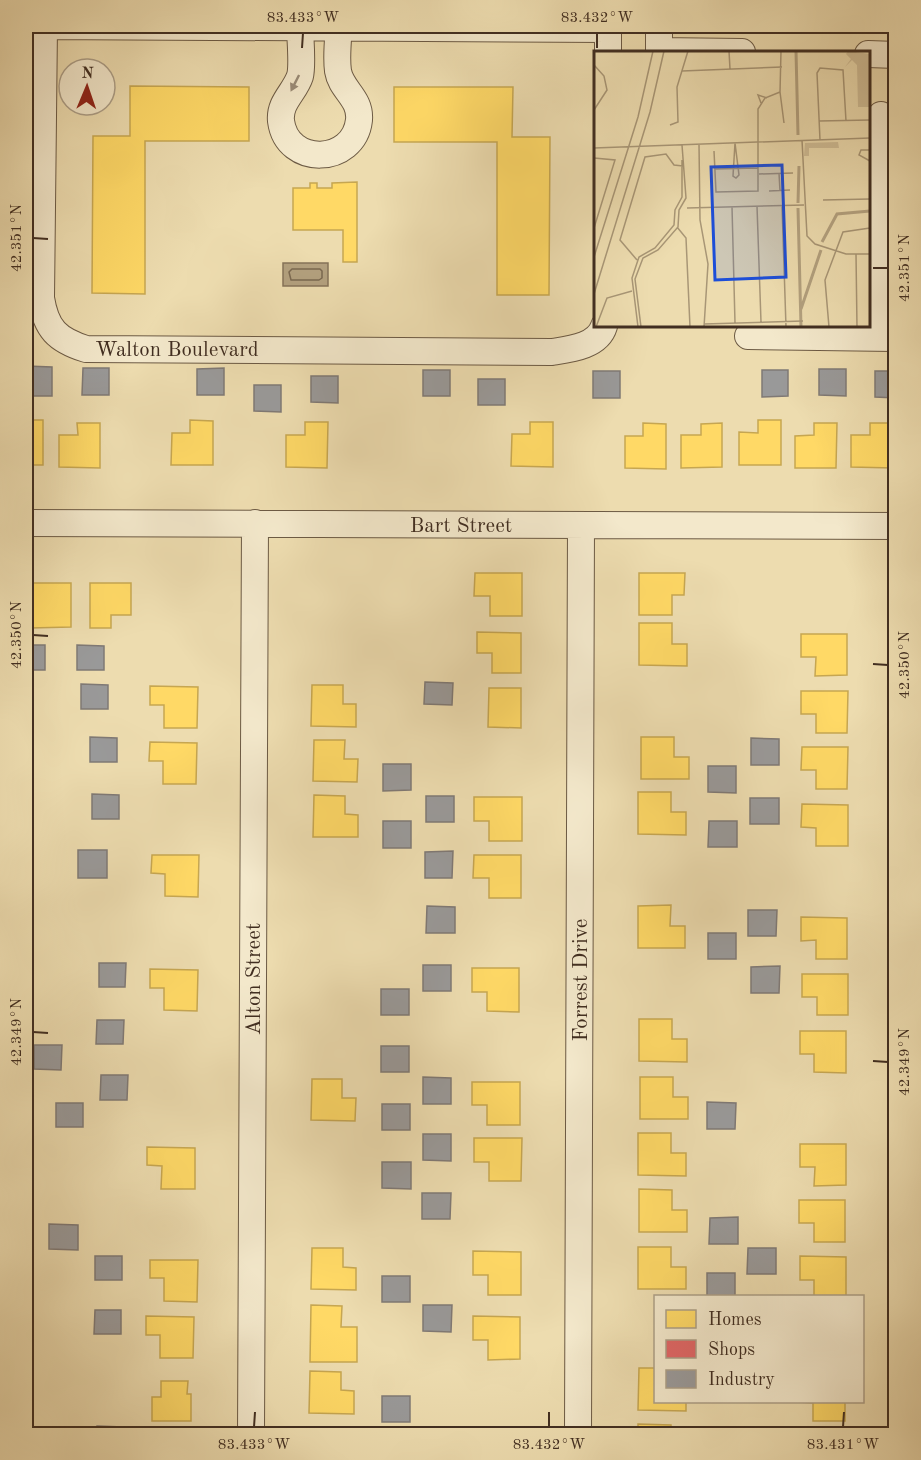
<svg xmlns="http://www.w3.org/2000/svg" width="921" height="1460" viewBox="0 0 921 1460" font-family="'Old Standard TT',serif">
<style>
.water{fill:#b3a17f;stroke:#857359;stroke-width:1.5}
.homes{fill:#ffd966;stroke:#c6a651;stroke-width:1.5}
.shops{fill:#e06666;stroke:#b05551;stroke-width:1.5}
.industry{fill:#999;stroke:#7f7975;stroke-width:1.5}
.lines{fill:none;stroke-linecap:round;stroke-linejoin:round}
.shore{stroke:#7a6850;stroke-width:1.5}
.minor-casing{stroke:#6c5a44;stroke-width:28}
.minor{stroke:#f3e8cb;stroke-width:26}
.oneway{fill:#9a8b76}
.ticks{fill:none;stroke:#412e21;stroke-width:2}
.labels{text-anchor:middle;stroke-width:6;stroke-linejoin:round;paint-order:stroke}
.street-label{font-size:21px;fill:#412e21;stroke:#f3e8cb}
.inset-river{fill:none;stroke:#b3a17f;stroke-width:3}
.inset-road{fill:none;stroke:#a89676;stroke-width:1.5}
.view{fill:#1d4ed8;fill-opacity:0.15;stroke:#1d4ed8;stroke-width:3}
.inset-edge{fill:none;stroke:#412e21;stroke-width:3}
.neatline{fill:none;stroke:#412e21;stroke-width:2}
.ticks-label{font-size:15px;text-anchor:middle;fill:#412e21}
</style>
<rect width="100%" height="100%" fill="#eddcaf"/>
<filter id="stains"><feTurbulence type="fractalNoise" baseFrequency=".00333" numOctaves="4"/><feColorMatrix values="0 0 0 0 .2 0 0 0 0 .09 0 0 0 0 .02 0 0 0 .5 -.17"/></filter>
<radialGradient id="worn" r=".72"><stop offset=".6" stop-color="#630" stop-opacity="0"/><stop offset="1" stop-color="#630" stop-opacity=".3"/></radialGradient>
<path class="water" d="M283 263H328V286H283Z"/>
<path class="homes" d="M130 86 249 87V141H145V294L92 293 93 136H130Z
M394 87H513L512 137H550L549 295H497V142H394Z
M357 182V262H343V230H293V188H310V183H317V188H332V183Z
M26 420H43V465H26Z
M190 420 213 421V465H171L172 433H190Z
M758 420H781V465H739V432L758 433Z
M305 422H328L327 468 286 467V435H305Z
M530 422H553V467L511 466 512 434H530Z
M77 423H100V468L59 467V435H78Z
M643 423 666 424V469L625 468V436H643Z
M722 423V467L681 468V435H701V424Z
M814 423H837L836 468H795V436L814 435Z
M870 423H893V468L851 467V435H870Z
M475 573H522V616H490V596H474Z
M639 573H685L684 595H672V615H639Z
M30 583H71V627L30 628Z
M90 583H131V615H111V628H90Z
M639 623H672V644H687V666L639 665Z
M477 632 521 633V673H492V653H477Z
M801 634H847V675L815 676 816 657H801Z
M312 685H343V704H356V727L311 726Z
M150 686 198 687 197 728H164V705H150Z
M489 688H521V728L488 727Z
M801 691H848L847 733H816V714H801Z
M641 737H674V757H689V779H641Z
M314 740H345L344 759H358L357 782 313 781Z
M150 742 197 743 196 784H163V761H149Z
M802 747H848L847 789H816V770H801Z
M638 792H671V812H686V835L638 834Z
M314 795 345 796V814L358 815V837H313Z
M474 797H522V841H489V821H474Z
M802 804 848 805V846H816V828L801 827Z
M152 855H199L198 897 165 896V874L151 873Z
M474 855H521V898H489V878H473Z
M671 905 670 926H685V948H638V906Z
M801 917 847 918V959H816V940L801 941Z
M472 968H519V1012L487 1011V992H472Z
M150 969 198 970 197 1011 164 1010V988H150Z
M802 974H848V1015H817V997H802Z
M639 1019H672V1039H687V1062L639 1061Z
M800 1031H846V1073L814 1072V1054H800Z
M640 1077H673V1097H688V1119H640Z
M312 1079H342V1098H356L355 1121 311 1120Z
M472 1082H520V1125H487V1105H472Z
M638 1133H671V1153H686V1176L638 1175Z
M474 1138H522L521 1181H489V1162H474Z
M800 1144H846V1185L814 1186 815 1167H800Z
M147 1147 195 1148V1189H161L162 1166 147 1165Z
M639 1189 672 1190V1210H687V1232H639Z
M799 1200H845V1242H814V1223H799Z
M26 1218 30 1219V1238H26Z
M638 1247H671V1267H686V1289H638Z
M312 1248H343V1267L356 1268V1290L311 1289Z
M473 1251 521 1252V1295H488V1275H473Z
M800 1256 846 1257V1296H814V1280H800Z
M150 1260H198L197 1302 164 1301V1278H150Z
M311 1305 342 1306 341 1327H357V1362H310Z
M146 1316 194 1317 193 1358H160V1335H146Z
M473 1316 520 1317V1359L488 1360V1340H473Z
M639 1368H656V1402H686V1411L638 1410Z
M310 1371 341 1372V1390L354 1391V1414L309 1413Z
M161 1381H188L187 1394H191V1421H152V1397H161Z
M799 1402H845V1421H813V1403Z
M638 1424 671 1425V1434H638Z
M313 1428H343V1434H312Z
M471 1430H520V1434H471Z"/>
<path class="shops" d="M759 26H853V32H759Z
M853 26H896V33L853 32Z"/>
<path class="industry" d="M26 366 52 367V396H26Z
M83 368H109V395H82Z
M224 368V395H197V369Z
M819 369H846V396L819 395Z
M423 370H450V396H423Z
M762 370H788V396L762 397Z
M593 371H620V398H593Z
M875 371H896V398L875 397Z
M311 376H338V403L311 402Z
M478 379H505V405H478Z
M254 385H281V412L254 411Z
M26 645H45V670H26Z
M77 645 104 646V670H77Z
M425 682 453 683 452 705 424 704Z
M81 684 108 685V709H81Z
M90 737 117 738V762H90Z
M751 738 779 739V765H751Z
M383 764H411V790L383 791Z
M708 766H736V793L708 792Z
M92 794 119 795V819H92Z
M426 796H454V822H426Z
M750 798H779V824H750Z
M383 821H411V848H383Z
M709 821H737V847H708Z
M78 850H107V878H78Z
M453 851 452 878H425V852Z
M427 906 455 907V933H426Z
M748 910H777L776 936H748Z
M708 933H736V959H708Z
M99 963H126L125 987H99Z
M423 965H451V991H423Z
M780 966 779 993H751V967Z
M381 989H409V1015H381Z
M97 1020H124L123 1044H96Z
M34 1045H62L61 1070 34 1069Z
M381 1046H409V1072H381Z
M101 1075H128L127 1100H100Z
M423 1077 451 1078V1104H423Z
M707 1102 736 1103 735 1129H707Z
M56 1103H83V1127H56Z
M382 1104H410V1130H382Z
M423 1134H451V1161L423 1160Z
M382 1162H411V1189L382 1188Z
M422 1193H451L450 1219H422Z
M738 1217V1244H709L710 1218Z
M49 1224 78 1225V1250L49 1249Z
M748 1248H776V1274H747Z
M95 1256H122V1280H95Z
M707 1273H735V1296H707Z
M382 1276H410V1302H382Z
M423 1305H452L451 1332 423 1331Z
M95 1310H121V1334H94Z
M382 1396H410V1422H382Z
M97 1426 123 1427V1434H96Z
M421 1427H449V1434H421Z"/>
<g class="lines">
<path class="shore" d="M292 269H320L322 271V278L319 280H291L289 272Z"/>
<g class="minor-casing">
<path id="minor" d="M44 26 41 298C46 329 57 340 86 349L552 352C571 349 598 346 604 326
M44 26 608 29
M300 26C300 38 303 65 300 76 295 92 279 102 281 121 287 167 354 165 359 120 361 98 341 90 338 71 336 57 338 40 339 26
M608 26V52
M659 26V51L742 52
M868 54 896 55
M748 336 894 338
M879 338 881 115
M26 523 896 526
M251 1434 255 523
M578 1434 581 525"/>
</g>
<use href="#minor" class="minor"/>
</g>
<defs><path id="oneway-solid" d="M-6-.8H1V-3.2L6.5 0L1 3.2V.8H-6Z" transform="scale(1.5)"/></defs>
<use class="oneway" href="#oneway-solid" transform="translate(295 83) rotate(117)"/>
<path class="ticks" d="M302 48 303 33M597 48V33M33 238 48 239M873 268H888M33 635 48 636M873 664 888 665M33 1032 48 1033M873 1061 888 1062M254 1427 255 1412M549 1427V1412M843 1427 844 1412"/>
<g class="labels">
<g class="street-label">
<text x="177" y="356">Walton Boulevard</text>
<text x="461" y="532">Bart Street</text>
<text transform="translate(253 979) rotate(-90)" y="7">Alton Street</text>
<text transform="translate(580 980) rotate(-90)" y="7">Forrest Drive</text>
</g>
</g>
<g transform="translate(594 51)">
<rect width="276" height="276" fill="#eddcaf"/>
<path d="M254 0 276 3V56H264L263 14 258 9 251 16 257 8 252 3ZM244 91 245 97H215V105H210L211 92Z" fill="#d0be97"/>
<path class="inset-river" d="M202 0 204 84M204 152 205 115M204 157 207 276M228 191 243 163 276 160M207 258 227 199"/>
<path class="inset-road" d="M135 0 136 18M0 14 10 25 13 39 0 59M88 20 188 16M186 41 187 0M186 41 190 72M167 52 164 44 173 47M225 70 276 69M76 74 84 71 83 36 94 0M208 89 213 185 221 193 252 203H276M226 89 223 22 226 17 249 19 252 70M141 92 145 124 142 127 139 125ZM105 93 106 169 114 213 110 276M0 97 276 87M276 99H267L265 104 276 110M120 100 122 141 164 140V58L171 47 186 41M0 107 21 109 0 177M121 118 164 117M185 122 186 140M165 123 199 122M175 140 196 139M229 149 276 148M188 154 192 276M163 155 167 271M138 156 141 272M93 157 210 154M83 176 92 187 96 276M262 203 263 276M0 206 44 66 59 0M43 209 26 189 51 106 72 103 80 114 89 115M0 243 56 61 70 0M110 273 209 270M2 276 13 247 38 240M44 276 38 227 45 206 61 197 80 174 81 159 88 146V109M47 276 41 228 49 207 64 199 84 176 85 159 92 147 88 94M235 276 231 229 249 181 276 177"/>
<path class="view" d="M188 114 192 226 121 229 117 116Z"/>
<rect width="276" height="276" class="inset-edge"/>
</g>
<rect width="921" height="1460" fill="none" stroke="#eddcaf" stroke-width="66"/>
<rect x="654" y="1295" width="210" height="108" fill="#f3e8cb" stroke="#ac9e87" stroke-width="1.5"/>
<rect x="666" y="1310" width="30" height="18" fill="#ffd966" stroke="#ac9e87" stroke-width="1.5"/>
<text x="708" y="1325" font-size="18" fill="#412e21">Homes</text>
<rect x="666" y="1340" width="30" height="18" fill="#e06666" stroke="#ac9e87" stroke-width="1.5"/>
<text x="708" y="1355" font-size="18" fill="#412e21">Shops</text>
<rect x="666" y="1370" width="30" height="18" fill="#999999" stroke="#ac9e87" stroke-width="1.5"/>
<text x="708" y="1385" font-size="18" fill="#412e21">Industry</text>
<g transform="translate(87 87) rotate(2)"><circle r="28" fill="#f3e8cb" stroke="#ac9e87" stroke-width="1.5"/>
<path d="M0-4.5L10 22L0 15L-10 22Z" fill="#8f2418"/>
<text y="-9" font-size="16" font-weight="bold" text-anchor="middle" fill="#412e21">N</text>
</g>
<rect x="33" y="33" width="855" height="1394" class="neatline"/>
<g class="ticks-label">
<text x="303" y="22">83.433°W</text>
<text x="597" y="22">83.432°W</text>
<text transform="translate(16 238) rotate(-90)" y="5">42.351°N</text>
<text transform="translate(904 268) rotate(-90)" y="5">42.351°N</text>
<text transform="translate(16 635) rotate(-90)" y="5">42.350°N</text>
<text transform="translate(904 665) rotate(-90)" y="5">42.350°N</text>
<text transform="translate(16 1032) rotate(-90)" y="5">42.349°N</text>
<text transform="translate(904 1062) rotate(-90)" y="5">42.349°N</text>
<text x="254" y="1449">83.433°W</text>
<text x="549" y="1449">83.432°W</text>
<text x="843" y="1449">83.431°W</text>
</g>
<rect width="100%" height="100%" filter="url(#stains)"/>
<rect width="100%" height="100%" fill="url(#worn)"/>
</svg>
